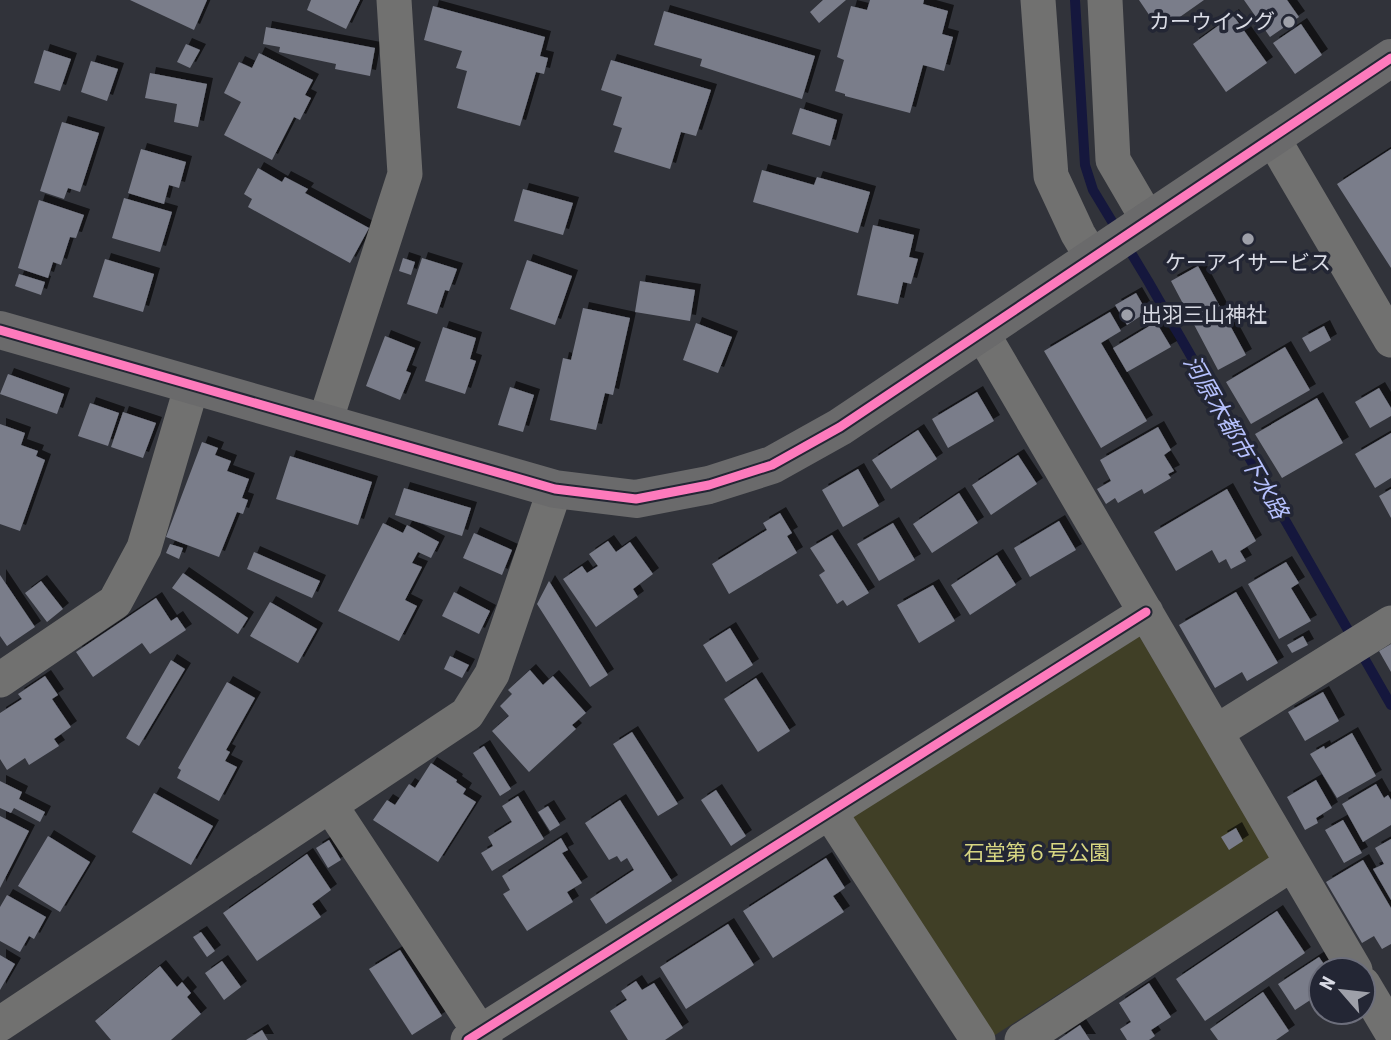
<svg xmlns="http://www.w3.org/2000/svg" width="1391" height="1040" viewBox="0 0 1391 1040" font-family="'Roboto Condensed','Noto Sans JP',sans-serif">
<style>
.green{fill:#403f26}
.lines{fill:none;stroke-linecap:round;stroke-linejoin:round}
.stream{stroke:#15173d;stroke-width:10}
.building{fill:#7a7d8a;filter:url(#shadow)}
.street{stroke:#717170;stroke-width:35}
.secondary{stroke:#6a6a6b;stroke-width:38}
.cycleway-casing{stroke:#232634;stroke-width:13}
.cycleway{stroke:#fd7abc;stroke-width:9}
.poi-dot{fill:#9ea0a9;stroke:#232634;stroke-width:2.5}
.labels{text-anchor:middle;stroke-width:7;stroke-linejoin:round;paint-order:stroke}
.poi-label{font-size:21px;fill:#d9dbe5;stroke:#232634;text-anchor:end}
.park-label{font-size:21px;fill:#d8d782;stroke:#232634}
.water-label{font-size:23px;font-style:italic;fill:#b6c1fe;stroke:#232634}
</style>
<defs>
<filter id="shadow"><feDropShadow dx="6" dy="-6" stdDeviation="0" flood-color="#0009"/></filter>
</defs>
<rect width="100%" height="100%" fill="#31333a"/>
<path class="green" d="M1138 634 1272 857 992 1037 850 817Z"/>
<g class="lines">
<path class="stream" d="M1075 0 1085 165 1093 190 1148 281 1391 705"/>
</g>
<path class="building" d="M130 0H207L194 30Z
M311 0H360L346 29 307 10Z
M823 0H846L819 23 810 12Z
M870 0H924L923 4 948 11 942 34 953 37 944 71 923 65 910 113 845 96V94L835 91 844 60 837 57 851 6 867 10Z
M1139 0H1204L1160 31Z
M1244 0H1287L1299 17 1270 37Z
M433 6 545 37 540 56 548 58 544 74 536 72 520 126 457 108 467 71 456 68 462 51 424 40Z
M664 11 815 56 802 99 700 66 702 59 654 45Z
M1233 15 1267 63 1226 92 1193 44Z
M1301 24 1322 55 1295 74 1273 43Z
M266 27 375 48 370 76 335 69 336 64 279 52 280 47 263 44Z
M186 44 200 50 190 68 177 62Z
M44 50 71 59 60 91 34 83Z
M259 53 313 80 305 95 311 98 300 120 294 117 272 160 224 135 241 102 224 93 239 62 252 68Z
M611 60 711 90 696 136 681 132 670 169 614 152 622 128 613 125 622 97 601 90Z
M91 61 118 69 107 101 81 92Z
M150 73 207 84 198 127 174 122 177 104 145 98Z
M800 108 837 120 830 146 792 134Z
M62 122 99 133 80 192 68 188 64 199 40 191Z
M141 149 186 162 179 188 169 185 164 204 128 193Z
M1391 149V268L1337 184Z
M258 168 282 182 285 177 308 189 305 193 369 228 350 263 248 207 252 199 244 194Z
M762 170 814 185 817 177 870 192 858 233 753 202Z
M523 189 573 203 563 235 514 221Z
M124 198 172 212 160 252 112 238Z
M39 200 84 215 76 238 70 237 61 265 53 262 48 278 18 268Z
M873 225 914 235 909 257 918 259 911 284 903 282 898 304 857 295Z
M403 258 415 262 411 275 399 271Z
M422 258 457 269 449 291 445 290 437 314 407 304Z
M105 259 154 274 143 312 93 297Z
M527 260 572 276 555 325 510 309Z
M1198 266 1246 355 1218 370 1171 281Z
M19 274 45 282 41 295 15 286Z
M640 281 695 290 690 321 635 312Z
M1136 293 1147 312 1127 325 1115 305Z
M583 308 630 318 613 395 605 393 596 430 550 420 563 358 571 360Z
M1110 312 1121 331 1101 343 1147 421 1101 448 1044 351Z
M1156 322 1171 347 1127 372 1113 348Z
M696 323 732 337 718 373 683 360Z
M1324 326 1331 340 1310 352 1302 338Z
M443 327 476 338 470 359 476 361 465 394 425 381Z
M385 336 415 348 406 371 411 373 400 400 366 386Z
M1285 347 1310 390 1251 424 1226 382Z
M8 374 64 394 57 414 0 394Z
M510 387 534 395 523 432 498 425Z
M1379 388 1391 408V416L1370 428 1355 402Z
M977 392 994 421 948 448 932 419Z
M1317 398 1343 443 1282 478 1255 434Z
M90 403 119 413 108 446 78 436Z
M123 412 156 423 143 458 111 447Z
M0 424 25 433 21 445 38 451 36 456 45 460 20 531 0 524Z
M1158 427 1171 450 1164 455 1174 471 1168 474 1171 478 1144 494 1142 489 1118 503 1115 498 1106 504 1097 489 1111 481 1100 460Z
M918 430 937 459 891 489 872 460Z
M1391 433V478L1375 488 1355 454Z
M202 442 218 448 215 455 231 461 227 471 249 479 242 498 248 500 243 514 237 512 219 557 166 537Z
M1018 455 1037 484 991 515 972 485Z
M290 456 372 482 358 525 276 499Z
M858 469 879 506 843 527 822 490Z
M404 488 471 508 462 536 395 515Z
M1227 489 1256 541 1240 551 1246 561 1231 569 1226 559 1219 563 1212 550 1176 571 1154 532Z
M1391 489V518L1379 496Z
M959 493 978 523 932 553 913 524Z
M780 513 792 533 787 536 797 553 729 594 712 564 767 530 763 523Z
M1059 521 1076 550 1030 577 1014 548Z
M383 523 403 533 407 525 439 542 431 558 418 552 412 563 422 567 405 600 417 606 399 641 338 611Z
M893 523 915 560 879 581 857 544Z
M474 533 512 550 502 575 463 558Z
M832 535 869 593 847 606 843 600 837 604 819 575 825 571 810 548Z
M608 541 616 552 630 542 653 574 633 589 638 597 596 627 563 579 582 566 587 573 598 566 589 554Z
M170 544 183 548 179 559 166 553Z
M254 552 320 581 312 598 247 569Z
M997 555 1016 585 970 615 951 585Z
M1286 562 1299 583 1291 588 1311 621 1279 639 1248 584Z
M183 573 248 618 238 634 172 588Z
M0 575 35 627 7 646 0 636Z
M41 581 63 609 47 622 25 593Z
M549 581 608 675 590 687 537 604Z
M933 585 955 621 919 643 897 605Z
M454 592 490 611 479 634 442 616Z
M1236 592 1278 663 1247 681 1242 672 1215 688 1179 625Z
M156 598 171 621 177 617 186 630 150 654 142 643 93 677 76 652Z
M270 602 317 629 298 663 250 636Z
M730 628 753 665 726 682 703 645Z
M1303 636 1308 645 1292 653 1287 645Z
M1391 644V672L1379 651Z
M450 656 469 665 462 678 444 669Z
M171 660 185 669 139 746 126 738Z
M530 670 543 685 553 676 586 713 572 725 576 729 529 772 492 731 509 716 500 706 512 694 508 690Z
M45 676 58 695 52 699 71 727 54 739 59 746 29 765 25 758 7 770 0 759V713L22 699 18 694Z
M756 678 790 731 758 752 724 699Z
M227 682 255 698 226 750 230 752 225 761 237 767 219 801 177 778 181 770 178 768Z
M1323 692 1339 721 1305 741 1288 712Z
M632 732 678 804 658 816 613 744Z
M1352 733 1376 776 1337 798 1310 754 1324 746 1325 749Z
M484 746 511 789 500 796 473 753Z
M431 763 457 780 456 782 466 789 463 794 476 802 438 862 373 820 387 800 395 805 409 784 415 788Z
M1316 780 1332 808 1316 818 1318 823 1305 830 1287 797Z
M0 781 22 792 19 799 45 812 40 822 14 808 11 813 0 808Z
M1376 784 1384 798 1388 795 1391 800V825L1363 842 1342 804Z
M716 790 746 836 731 846 701 800Z
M154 793 213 826 191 865 132 832Z
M518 796 544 839 492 871 481 853 493 846 488 837 512 822 502 806Z
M620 800 672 881 606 924 590 899 634 870 627 858 621 862 617 856 609 860 585 823Z
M548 806 560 825 550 831 538 812Z
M0 816 29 831 0 888Z
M1343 820 1362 853 1344 863 1325 830Z
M1236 828 1243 841 1229 850 1221 837Z
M48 836 90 862 60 912 18 886Z
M561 838 568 850 562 853 582 883 567 892 573 902 527 931 503 894 510 890 502 876Z
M1391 839V900L1373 869 1384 864 1375 848Z
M329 840 341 860 328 868 316 848Z
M307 854 331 890 312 904 321 917 257 961 223 913Z
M826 858 845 888 833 896 844 912 773 958 743 911Z
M1363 860 1391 908V944L1382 949 1374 936 1362 943 1326 882Z
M7 895 46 917 34 939 29 936 20 952 0 941V907Z
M1277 911 1305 953 1205 1021 1176 979Z
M728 924 754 965 686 1009 660 967Z
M201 932 215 951 207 957 193 937Z
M400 950 442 1016 412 1035 369 969Z
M0 955 15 964 0 990Z
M1319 957 1328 970H1321V993L1295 1010 1278 984Z
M222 961 241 987 224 1000 205 973Z
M160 966 177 987 182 982 191 993 187 997 201 1014 171 1040H111L95 1021Z
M636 981 642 990 654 983 683 1028 665 1040H628L610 1011 627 1000 621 991Z
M1149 983 1171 1017 1151 1030 1155 1036 1149 1040H1127L1120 1029 1131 1022 1119 1003Z
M1263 992 1289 1031 1276 1040H1218L1210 1029Z
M1080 1025 1090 1040H1058Z
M262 1030 268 1040H246Z"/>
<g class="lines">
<path class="street" d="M1038 0 1051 176 1078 234 1092 257
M1105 0 1113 160 1148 220
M1272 137 1391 340
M982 333 1355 970
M325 422 405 174 394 0
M0 680 115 602 144 548 192 385
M1216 732 1391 623
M330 805 485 1040
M830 813 978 1040
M1363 984 1391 1031
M0 1024 467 714 492 674 555 489
M468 1040 1146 612
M1022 1040 1291 864"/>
<path class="secondary" d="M0 330 555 489 636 499 709 485 772 465 840 427 1391 58"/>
<g class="cycleway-casing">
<path id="cycleway" d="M0 330 555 489 636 499 709 485 772 465 840 427 1391 58
M468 1040 1146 612"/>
</g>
<use href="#cycleway" class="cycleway"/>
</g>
<g class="poi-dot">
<circle cx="1289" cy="22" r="7"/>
<circle cx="1248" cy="239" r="7"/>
<circle cx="1127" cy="315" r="7"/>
</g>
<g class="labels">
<g class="poi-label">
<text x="1275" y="29">カーウイング</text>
<text x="1248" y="270" text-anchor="middle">ケーアイサービス</text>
<text x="1141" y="322" text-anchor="start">出羽三山神社</text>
</g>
<g class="park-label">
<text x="1037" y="860">石堂第６号公園</text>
</g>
<g class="water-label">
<text transform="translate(1236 437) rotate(60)" y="8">河原木都市下水路</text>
</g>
</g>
<g transform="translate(1342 991) rotate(298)"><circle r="33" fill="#232634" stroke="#6c6e7b" stroke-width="2"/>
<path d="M0-5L12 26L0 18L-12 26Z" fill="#9ea0a9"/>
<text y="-10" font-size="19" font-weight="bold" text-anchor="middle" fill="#d9dbe5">N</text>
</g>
</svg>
